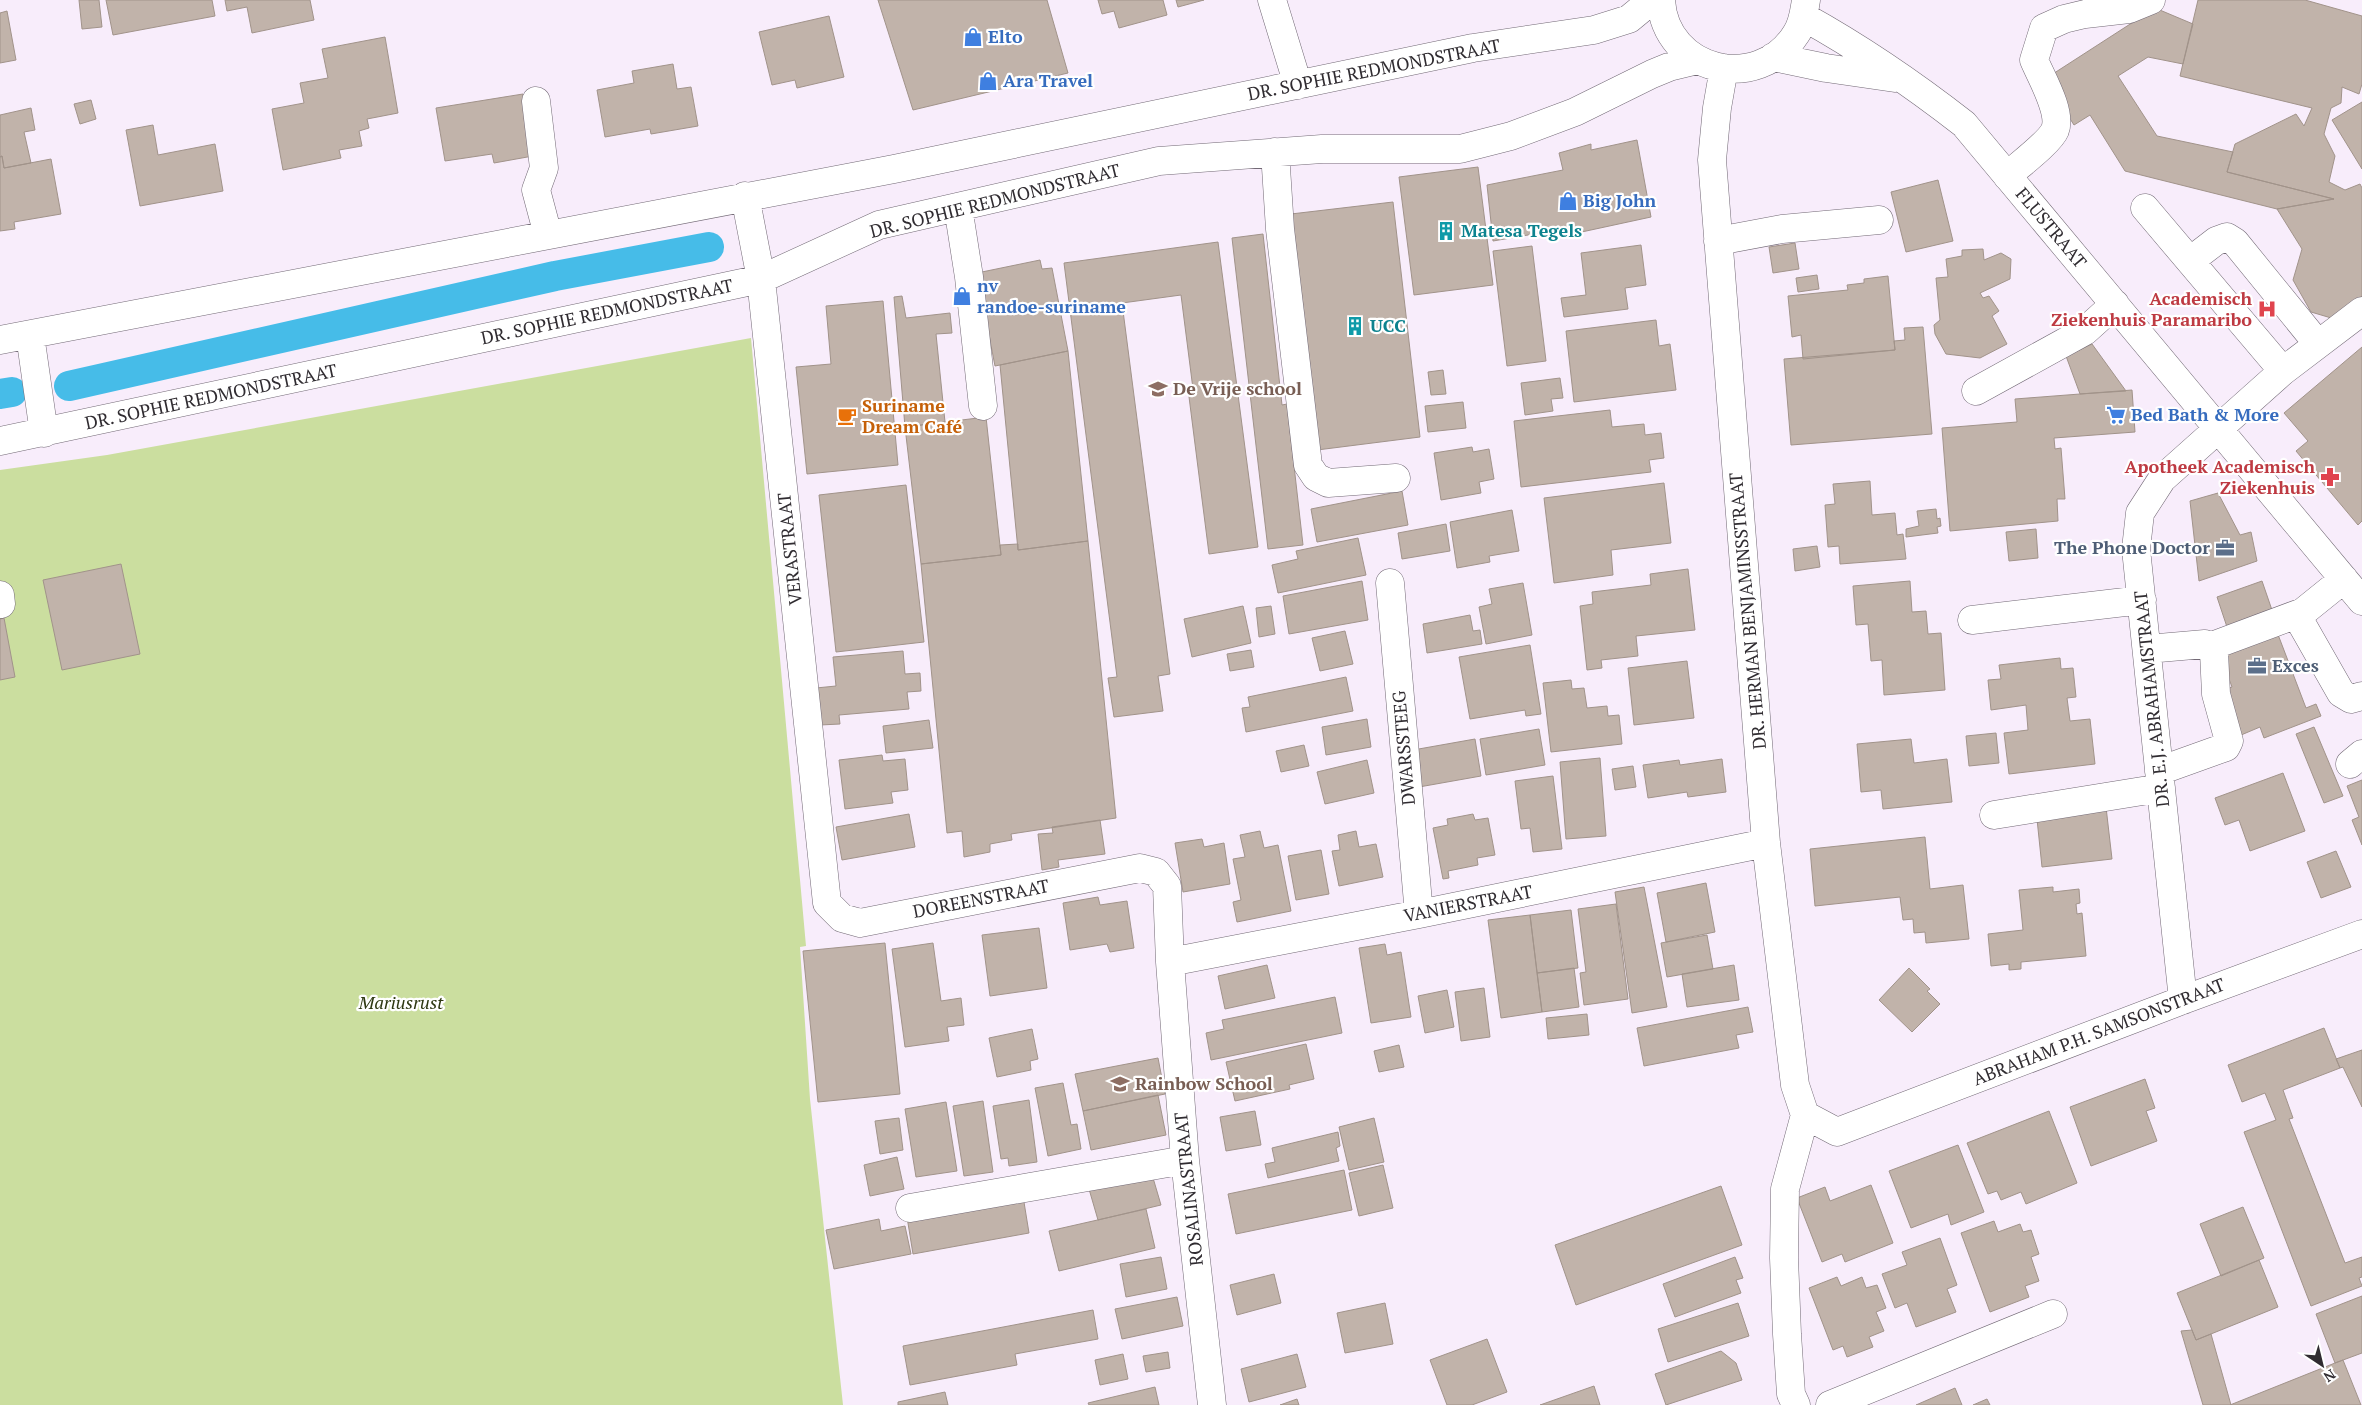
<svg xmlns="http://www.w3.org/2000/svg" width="2362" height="1405" viewBox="0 0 2362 1405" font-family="'PT Serif',serif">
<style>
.green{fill:#cbde9f}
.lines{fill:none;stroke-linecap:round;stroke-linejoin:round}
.canal{stroke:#46bce8;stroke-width:30}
.building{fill:#c1b3aa;stroke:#a1938a}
.minor-casing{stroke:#726975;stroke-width:29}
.minor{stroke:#fff;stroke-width:28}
.labels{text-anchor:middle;stroke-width:4.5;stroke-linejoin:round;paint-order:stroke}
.shop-label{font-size:18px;font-weight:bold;fill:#366cbe;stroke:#fff;text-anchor:start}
.street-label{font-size:18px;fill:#302c31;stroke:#fff}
.culture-label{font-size:18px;font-weight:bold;fill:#0d838f;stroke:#fff;text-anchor:start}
.health-label{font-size:18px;font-weight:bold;fill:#be3a42;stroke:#fff;text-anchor:end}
.education-label{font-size:18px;font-weight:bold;fill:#785e54;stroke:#fff;text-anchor:start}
.food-label{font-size:18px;font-weight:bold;fill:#c56008;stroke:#fff;text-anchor:start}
.service-label{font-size:18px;font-weight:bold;fill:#4e5e75;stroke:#fff;text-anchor:end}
.park-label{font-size:18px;font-style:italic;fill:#2e3811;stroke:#fff}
</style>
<rect width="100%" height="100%" fill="#f8edfb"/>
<path class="green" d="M751 338 806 946 800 947 810 1099 843 1405H0V470L107 455Z"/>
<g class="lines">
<path class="canal" d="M69 386 555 276 709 247
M0 394 12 392"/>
</g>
<path class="building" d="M79 0H99L102 27 82 29Z
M106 0H212L215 16 113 35Z
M225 0H310L314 20 252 33 247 7 227 11Z
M878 0H1047L1068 73 913 110Z
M1098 0H1163L1167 15 1119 28 1114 11 1102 14Z
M1176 0H1204L1178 7Z
M2198 0H2305L2362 16V84L2359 94 2342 87 2341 103 2331 108 2324 134 2335 156 2329 182 2345 190 2360 184 2362 188V305L2338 320 2311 312 2293 280 2302 249 2277 209 2334 199 2227 172 2235 144 2296 114 2304 126 2312 108 2180 76Z
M2155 8 2193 24 2183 64 2148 57 2118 76 2157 136 2233 152 2227 172 2334 199 2277 209 2125 171 2090 115 2074 125 2045 79Z
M7 11 16 60 0 63V13Z
M829 16 844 77 797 88 795 80 772 85 759 32Z
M385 37 398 113 367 119 369 128 359 131 362 146 339 150 341 158 283 170 272 109 304 103 300 83 328 78 322 49Z
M673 64 677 89 691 87 698 126 651 134 650 129 605 137 597 90 634 83 632 71Z
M523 94 533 156 494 163 492 154 445 161 436 108Z
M91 100 96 119 80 124 74 104Z
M2362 102V169L2332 120Z
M31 108 35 130 24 132 31 163 4 168 2 156 0 157V115Z
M153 125 158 155 215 144 223 191 140 206 126 130Z
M1637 140 1651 217 1577 233 1575 227 1493 241 1487 185 1563 170 1559 153 1591 144V150Z
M2 156 4 168 51 159 61 214 14 222 15 229 0 231V157Z
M1478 167 1493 285 1414 295 1399 177Z
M1938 180 1953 241 1906 252 1891 192Z
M1393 202 1420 437 1317 450 1291 214Z
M1263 234 1282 405 1287 404 1303 545 1268 549 1232 238Z
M1218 242 1258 547 1209 554 1188 389H1193L1181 295 1122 303 1170 674 1158 676 1163 711 1114 717 1108 678 1117 677 1064 263Z
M1795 243 1799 269 1773 273 1769 247Z
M1641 245 1646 285 1625 288 1628 309 1564 317 1561 298 1586 295 1581 253Z
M1532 246 1546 361 1507 366 1493 251Z
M1983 249 1984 260 2001 253 2011 259 2010 279 1980 293 1983 298 1989 296 1999 311 1992 316 2007 344 1980 358 1946 354 1935 334 1934 325 1940 320 1936 278 1948 277 1946 259 1962 256V250Z
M1040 260 1042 269 1052 268 1068 351 995 366 977 273Z
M1817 275 1819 289 1798 292 1796 278Z
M1888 276 1895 350 1803 359 1801 335 1792 337 1788 296 1848 290 1847 285 1864 283V279Z
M902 296 906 318 950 313 952 333 936 334 945 422 905 427 894 297Z
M883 301 898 465 807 474 796 367 831 364 826 306Z
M1656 320 1659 346 1670 344 1676 390 1574 402 1566 331Z
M1923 327 1932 434 1791 445 1784 359 1895 350 1894 341 1905 340 1904 328Z
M2092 344 2126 391 2080 394 2066 356Z
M2362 347V521L2358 525 2296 451 2308 441 2284 413Z
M1068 351 1088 541 1018 550 1000 365Z
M1443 370 1446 394 1431 395 1428 372Z
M1560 378 1563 398 1551 399 1553 411 1525 415 1521 383Z
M2132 390 2135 432 2054 438 2055 449 2061 448 2065 499H2057L2058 521 1950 531 1942 428 2017 422 2015 399Z
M1463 402 1466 428 1428 432 1425 406Z
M1610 410 1612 427 1644 424 1645 435 1661 433 1664 458 1649 460 1651 472 1521 487 1514 421Z
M986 417 1001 555 921 564 905 427Z
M1472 447 1473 452 1489 449 1494 479 1479 482 1481 493 1441 500 1434 453Z
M1870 481 1872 515 1895 513 1897 535 1903 534 1906 559 1840 564 1839 546 1828 547 1825 505 1835 504 1833 484Z
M1664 483 1671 543 1611 550 1613 575 1554 583 1544 498Z
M906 485 924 642 836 652 819 495Z
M1402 491 1408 525 1317 542 1311 509Z
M2218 493 2240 535 2251 532 2257 561 2199 581 2190 501Z
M1936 509 1937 519 1940 518 1941 526 1937 527 1938 533 1906 537V529L1919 526 1917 511Z
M1512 510 1519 551 1489 556 1490 562 1457 568 1450 522Z
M1446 524 1450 551 1402 559 1398 533Z
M2036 529 2038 558 2009 561 2006 532Z
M1358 538 1366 575 1278 593 1272 565 1298 559 1296 551Z
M1088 541 1116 818 1011 834 1012 840 990 844V852L964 857 962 831 947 833 921 564 1001 555 1000 545 1018 544V550Z
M1817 546 1820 567 1795 571 1793 549Z
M121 564 140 654 62 670 43 580Z
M1688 569 1695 630 1636 636 1638 656 1601 660 1602 668 1587 670 1580 606 1593 604 1592 592 1651 585 1650 574Z
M1362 581 1368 620 1289 634 1283 596Z
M1910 581 1912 612 1926 611 1928 634 1941 633 1945 690 1884 695 1882 660 1871 661 1868 624 1856 625 1853 586Z
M2262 581 2273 613 2228 630 2217 597Z
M1523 583 1532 635 1486 644 1479 607 1492 604 1489 589Z
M1243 606 1251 643 1192 657 1184 619Z
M1271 606 1275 634 1259 637 1256 608Z
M1470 615 1473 631 1480 630 1482 644 1427 653 1423 624Z
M4 618 15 677 0 680V619Z
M2274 624 2306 708 2316 704 2321 716 2264 738 2260 727 2234 738 2217 693 2232 687 2217 646Z
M1345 631 1353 664 1320 671 1312 638Z
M1530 645 1541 714 1526 716 1525 710 1470 719 1459 657Z
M1251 650 1254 667 1230 671 1227 654Z
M903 651 905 674 920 673 921 691 907 692 909 709 839 715 840 724 820 725 816 688 836 686 833 657Z
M2060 658 2061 669 2073 668 2076 697 2067 698 2070 721 2090 719 2095 764 2009 774 2004 733 2028 730 2026 705 1991 710 1988 680 2001 679 1999 665Z
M1687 661 1694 718 1634 725 1628 668Z
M1346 677 1353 711 1246 732 1242 708 1250 707 1248 697Z
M1571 680 1572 689 1584 688 1587 708 1607 706 1608 716 1619 715 1622 744 1551 752 1543 683Z
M1367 719 1371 747 1326 755 1322 727Z
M929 720 933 748 886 753 883 726Z
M2314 727 2343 796 2324 803 2296 734Z
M1539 729 1545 765 1486 775 1480 739Z
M1996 733 1999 763 1969 766 1966 736Z
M1475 739 1481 776 1419 787 1413 750Z
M1911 739 1914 763 1947 759 1952 802 1883 809 1881 790 1861 792 1857 744Z
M1304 745 1309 766 1281 772 1276 751Z
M882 755 883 761 905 759 908 790 891 792 893 803 845 809 839 760Z
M1600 758 1606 836 1566 839 1560 762Z
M1722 759 1726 792 1688 797 1687 792 1648 798 1643 765 1679 760 1680 765Z
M1367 760 1374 793 1325 804 1317 772Z
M1633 766 1636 787 1615 790 1612 769Z
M2283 773 2305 831 2250 851 2239 820 2225 825 2215 798Z
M1553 776 1562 849 1533 852 1530 828 1521 829 1515 781Z
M2362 780V845L2352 820 2359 817 2347 786Z
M2106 807 2112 859 2042 867 2037 819Z
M909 814 915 847 842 860 836 827Z
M1473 814 1475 820 1488 818 1495 855 1477 858 1478 865 1448 871 1449 878 1443 879 1433 828 1448 825 1447 819Z
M1100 820 1105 854 1058 860 1059 867 1042 870 1038 834 1053 833 1052 827Z
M1260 831 1264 848 1278 845 1291 911 1237 922 1233 902 1241 900 1233 859 1245 857 1240 835Z
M1356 831 1359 847 1376 844 1383 877 1339 886 1332 851 1340 850 1338 835Z
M1925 837 1930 889 1963 885 1969 939 1926 943 1925 932 1914 933 1913 919 1903 920 1900 897 1815 906 1810 849Z
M1202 839 1204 847 1224 843 1230 884 1183 892 1175 843Z
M1321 850 1329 894 1296 900 1288 856Z
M2336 851 2351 887 2321 898 2307 862Z
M1706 883 1715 932 1666 942 1657 893Z
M1644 887 1667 1007 1632 1013 1615 892Z
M2053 887V892L2079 889 2080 903 2076 904 2077 914 2082 913 2086 956 2021 962V969L2009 970V964L1991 966 1988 934 2023 930 2019 890Z
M1098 897 1100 905 1127 901 1134 948 1110 952 1107 944 1070 950 1063 903Z
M1616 904 1628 999 1584 1005 1580 973 1586 972 1578 909Z
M1571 910 1578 968 1537 973 1530 915Z
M1530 915 1542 1012 1501 1018 1488 920Z
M1039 928 1047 988 990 996 982 935Z
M1707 935 1713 969 1667 977 1661 943Z
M885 943 900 1094 818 1102 803 951Z
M933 943 941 1001 961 998 964 1025 947 1027 949 1041 905 1047 892 949Z
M1385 944 1387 955 1401 952 1411 1017 1371 1023 1359 948Z
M1267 965 1275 998 1225 1009 1218 976Z
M1734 965 1739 1000 1687 1007 1682 974Z
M1574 968 1579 1007 1542 1012 1537 973Z
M1909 968 1930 989 1927 991 1940 1004 1912 1032 1879 1000Z
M1484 988 1490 1037 1461 1041 1455 992Z
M1447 990 1454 1027 1425 1033 1418 996Z
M1335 997 1342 1033 1211 1060 1206 1033 1224 1029 1222 1020Z
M1748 1007 1753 1032 1736 1035 1739 1048 1644 1066 1637 1028Z
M1587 1014 1589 1035 1548 1039 1546 1018Z
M2324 1028 2340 1068 2283 1090 2293 1118 2289 1119 2345 1263 2362 1257V1277L2359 1278 2362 1286 2311 1306 2244 1132 2276 1120 2265 1093 2242 1102 2228 1065Z
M1032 1029 1038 1059 1030 1061 1031 1070 997 1077 989 1038Z
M1306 1044 1314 1079 1289 1085 1290 1089 1235 1101 1226 1062Z
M1399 1045 1404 1067 1379 1072 1374 1051Z
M2362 1050V1107L2343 1067 2340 1068 2336 1059Z
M1158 1058 1165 1094 1083 1111 1075 1074Z
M2145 1079 2155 1108 2146 1111 2157 1141 2091 1166 2070 1107Z
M1063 1083 1071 1125 1077 1124 1081 1149 1048 1156 1035 1088Z
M1158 1095 1166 1135 1091 1150 1083 1111Z
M1029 1100 1037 1162 1009 1166 1008 1158 1001 1159 993 1106Z
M983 1101 993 1172 964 1176 953 1106Z
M946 1102 957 1171 916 1177 905 1109Z
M1255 1111 1261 1145 1226 1151 1220 1117Z
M2049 1111 2077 1183 2026 1204 2021 1192 2001 1200 1997 1191 1988 1194 1967 1143Z
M899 1118 903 1150 880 1154 875 1121Z
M1374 1118 1384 1162 1349 1170 1339 1127Z
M1338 1132 1340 1146 1336 1148 1339 1161 1268 1178 1265 1164 1275 1162 1272 1148Z
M1958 1145 1984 1212 1951 1225 1948 1214 1911 1228 1889 1171Z
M897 1157 904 1189 870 1196 864 1165Z
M1383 1165 1393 1208 1359 1216 1349 1173Z
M1344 1170 1352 1210 1236 1234 1228 1194Z
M1151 1171 1161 1205 1098 1220 1089 1189Z
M1871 1185 1893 1243 1845 1262 1842 1254 1822 1262 1797 1198 1825 1187 1830 1201Z
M1721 1186 1742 1245 1576 1305 1555 1245Z
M1023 1196 1029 1233 913 1254 907 1217Z
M2243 1207 2264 1258 2221 1276 2200 1224Z
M1146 1209 1155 1248 1059 1271 1049 1231Z
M879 1219 881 1231 905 1226 911 1254 834 1269 826 1230Z
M1994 1221 1998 1232 2020 1224 2023 1232 2031 1230 2039 1254 2031 1257 2039 1281 2025 1286 2029 1297 1990 1312 1961 1233Z
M1940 1238 1957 1285 1947 1289 1956 1312 1916 1327 1907 1303 1895 1308 1882 1274 1907 1265 1902 1252Z
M1161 1257 1167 1289 1126 1297 1120 1264Z
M1735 1257 1743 1278 1736 1280 1741 1293 1675 1317 1663 1284Z
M2259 1260 2278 1307 2196 1340 2177 1293Z
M1274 1274 1281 1303 1237 1315 1230 1285Z
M1837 1277 1841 1286 1862 1277 1866 1288 1877 1285 1886 1308 1876 1312 1884 1331 1869 1337 1873 1347 1847 1357 1843 1346 1833 1350 1809 1288Z
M2362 1296V1353L2335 1363 2316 1314Z
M1177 1297 1183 1326 1122 1339 1115 1309Z
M1385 1303 1393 1344 1345 1353 1337 1313Z
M1738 1303 1749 1336 1668 1362 1658 1329Z
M1093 1310 1098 1339 1015 1354 1017 1365 910 1385 903 1346Z
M2192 1330 2196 1340 2211 1334 2231 1405H2203L2181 1331Z
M1487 1339 1507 1392 1472 1405H1447L1430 1360Z
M1721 1351 1736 1363 1742 1380 1666 1405 1655 1374Z
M1168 1352 1170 1368 1146 1372 1143 1356Z
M1123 1354 1128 1379 1100 1385 1095 1360Z
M1297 1354 1306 1387 1249 1402 1241 1369Z
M2343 1360 2361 1405H2230L2335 1363Z
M1594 1386 1600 1405H1540Z
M1155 1387 1159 1405H1089L1088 1403Z
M1955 1388 1962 1405H1916Z
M945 1392 948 1405H898V1402Z
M1297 1399 1299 1405H1280Z
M1987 1399 1990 1405H1973Z"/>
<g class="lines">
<g class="minor-casing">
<path id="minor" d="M1272 0 1298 85
M1661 0C1665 72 1759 94 1796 34 1803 24 1804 12 1806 0
M1804 17C1860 48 1914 85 1964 124L2362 601
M1773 57 1826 68 1895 78
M1724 68 1717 108 1712 160 1766 843 1795 1085 1805 1115 1837 1132 2183 1000 2362 934
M536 101 544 168 536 190 548 235
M1275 152 1280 229 1308 465 1316 477 1328 483 1396 478
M2007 176C2018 166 2050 142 2055 130 2062 112 2041 77 2034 60L2044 28 2064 19 2085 14 2129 9 2151 0
M745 196 761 279 827 903 842 918 860 923 1140 868 1156 872 1167 886 1170 962 1185 1160 1212 1405
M958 207 969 277 983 406
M2145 208 2283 371 2162 479 2140 513 2136 549 2183 1000
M1718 241 1782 229 1879 220
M2190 261 2216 241 2227 237 2235 242 2318 344
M30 335 44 433
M0 340 894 169 1473 48 1594 30 1629 19 1652 0
M2283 371 2362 311
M1976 391 2085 331 2115 304
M0 441 761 279 879 225 1159 161 1322 149H1460L1511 136 1575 112 1652 74 1669 67 1698 60
M2344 579 2303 612 2300 621 2341 693 2351 699 2362 696
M1390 583 1419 914
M0 595 1 604
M1972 620 2142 600
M2209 647 2303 612
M2147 649 2205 644 2214 652 2216 694 2229 741 2226 747 2159 771
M2350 764 2362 754
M1994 815 2161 788
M1170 962 1419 914 1766 843
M910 1208 1185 1160
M1796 1405 1791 1394 1787 1334 1784 1258 1785 1189 1805 1115
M1830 1405 2053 1314"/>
</g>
<use href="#minor" class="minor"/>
</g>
<defs>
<g id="shop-bare" transform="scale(1.5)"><path d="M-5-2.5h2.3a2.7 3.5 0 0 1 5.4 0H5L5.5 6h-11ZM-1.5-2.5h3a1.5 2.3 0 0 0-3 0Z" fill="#3f7fe0" stroke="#fff" stroke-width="2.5" paint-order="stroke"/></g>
<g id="building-bare" transform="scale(1.5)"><path d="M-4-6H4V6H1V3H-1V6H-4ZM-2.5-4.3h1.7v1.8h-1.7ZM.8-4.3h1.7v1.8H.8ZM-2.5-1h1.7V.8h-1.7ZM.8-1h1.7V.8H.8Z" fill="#0f9aa8" stroke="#fff" stroke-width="2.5" paint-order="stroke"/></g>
<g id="hospital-bare" transform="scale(1.5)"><path d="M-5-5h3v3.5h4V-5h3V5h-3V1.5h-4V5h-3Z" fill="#e0444e" stroke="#fff" stroke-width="2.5" paint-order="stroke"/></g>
<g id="school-bare" transform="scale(1.5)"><path d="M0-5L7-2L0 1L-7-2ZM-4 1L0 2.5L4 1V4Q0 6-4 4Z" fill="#8d6e63" stroke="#fff" stroke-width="2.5" paint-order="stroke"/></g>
<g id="supermarket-bare" transform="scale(1.5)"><path d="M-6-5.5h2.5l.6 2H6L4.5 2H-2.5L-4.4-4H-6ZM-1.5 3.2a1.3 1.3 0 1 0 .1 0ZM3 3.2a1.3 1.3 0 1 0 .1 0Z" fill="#3f7fe0" stroke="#fff" stroke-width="2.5" paint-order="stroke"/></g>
<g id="cafe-bare" transform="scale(1.5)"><path d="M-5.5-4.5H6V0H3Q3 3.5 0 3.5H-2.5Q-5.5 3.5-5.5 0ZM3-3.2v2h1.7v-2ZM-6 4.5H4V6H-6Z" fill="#e8710a" stroke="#fff" stroke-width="2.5" paint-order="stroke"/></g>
<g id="pharmacy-bare" transform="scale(1.5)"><path d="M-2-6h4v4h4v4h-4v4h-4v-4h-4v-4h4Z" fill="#e0444e" stroke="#fff" stroke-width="2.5" paint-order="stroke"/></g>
<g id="office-bare" transform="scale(1.5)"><path d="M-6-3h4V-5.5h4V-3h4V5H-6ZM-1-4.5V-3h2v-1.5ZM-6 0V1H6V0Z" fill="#5c6f8a" stroke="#fff" stroke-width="2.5" paint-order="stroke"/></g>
</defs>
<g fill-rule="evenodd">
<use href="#shop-bare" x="973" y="37"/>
<use href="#shop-bare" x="988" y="81"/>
<use href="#shop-bare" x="1568" y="201"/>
<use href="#building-bare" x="1446" y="231"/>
<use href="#shop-bare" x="962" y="296"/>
<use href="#hospital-bare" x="2267" y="309"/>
<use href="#building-bare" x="1355" y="326"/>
<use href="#school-bare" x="1158" y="389"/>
<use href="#supermarket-bare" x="2116" y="415"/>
<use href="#cafe-bare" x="847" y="416"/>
<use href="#pharmacy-bare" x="2330" y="477"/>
<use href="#office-bare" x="2225" y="548"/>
<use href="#office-bare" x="2257" y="666"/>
<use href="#school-bare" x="1120" y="1084"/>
</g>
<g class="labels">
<g class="shop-label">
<text x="988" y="43">Elto</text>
<text x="1003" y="87">Ara Travel</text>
<text x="1583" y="207">Big John</text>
<text x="977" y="292">nv<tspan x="977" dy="21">randoe-suriname</tspan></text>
<text x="2131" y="421">Bed Bath &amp; More</text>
</g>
<g class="street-label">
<text transform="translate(1374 70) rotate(-11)" y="6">DR. SOPHIE REDMONDSTRAAT</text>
<text transform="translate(995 201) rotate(-14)" y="6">DR. SOPHIE REDMONDSTRAAT</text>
<text transform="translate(2051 228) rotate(50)" y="6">FLUSTRAAT</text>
<text transform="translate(607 312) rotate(-12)" y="6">DR. SOPHIE REDMONDSTRAAT</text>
<text transform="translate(211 397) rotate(-12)" y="6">DR. SOPHIE REDMONDSTRAAT</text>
<text transform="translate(790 549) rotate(-96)" y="6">VERASTRAAT</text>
<text transform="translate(1748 611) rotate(-95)" y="6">DR. HERMAN BENJAMINSSTRAAT</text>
<text transform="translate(2152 699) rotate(-96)" y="6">DR. E.J. ABRAHAMSTRAAT</text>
<text transform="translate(1404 748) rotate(-95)" y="6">DWARSSTEEG</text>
<text transform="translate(981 899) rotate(-11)" y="6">DOREENSTRAAT</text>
<text transform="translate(1468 904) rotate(-11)" y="6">VANIERSTRAAT</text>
<text transform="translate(2099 1032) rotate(-21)" y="6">ABRAHAM P.H. SAMSONSTRAAT</text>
<text transform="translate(1189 1189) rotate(-96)" y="6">ROSALINASTRAAT</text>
</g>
<g class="culture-label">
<text x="1461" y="237">Matesa Tegels</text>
<text x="1370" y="332">UCC</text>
</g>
<g class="health-label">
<text x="2252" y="305">Academisch<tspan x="2252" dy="21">Ziekenhuis Paramaribo</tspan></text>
<text x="2315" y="473">Apotheek Academisch<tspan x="2315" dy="21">Ziekenhuis</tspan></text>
</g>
<g class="education-label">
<text x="1173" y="395">De Vrije school</text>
<text x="1135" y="1090">Rainbow School</text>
</g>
<g class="food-label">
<text x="862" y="412">Suriname<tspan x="862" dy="21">Dream Café</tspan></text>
</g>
<g class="service-label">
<text x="2210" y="554">The Phone Doctor</text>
<text x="2272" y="672" text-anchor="start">Exces</text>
</g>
<g class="park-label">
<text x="401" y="1009">Mariusrust</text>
</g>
</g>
<g transform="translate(2322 1365) rotate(145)" stroke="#ffffff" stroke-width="4" paint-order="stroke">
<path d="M0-4L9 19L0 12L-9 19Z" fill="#302c31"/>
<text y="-8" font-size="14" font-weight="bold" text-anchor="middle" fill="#302c31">N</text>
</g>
</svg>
